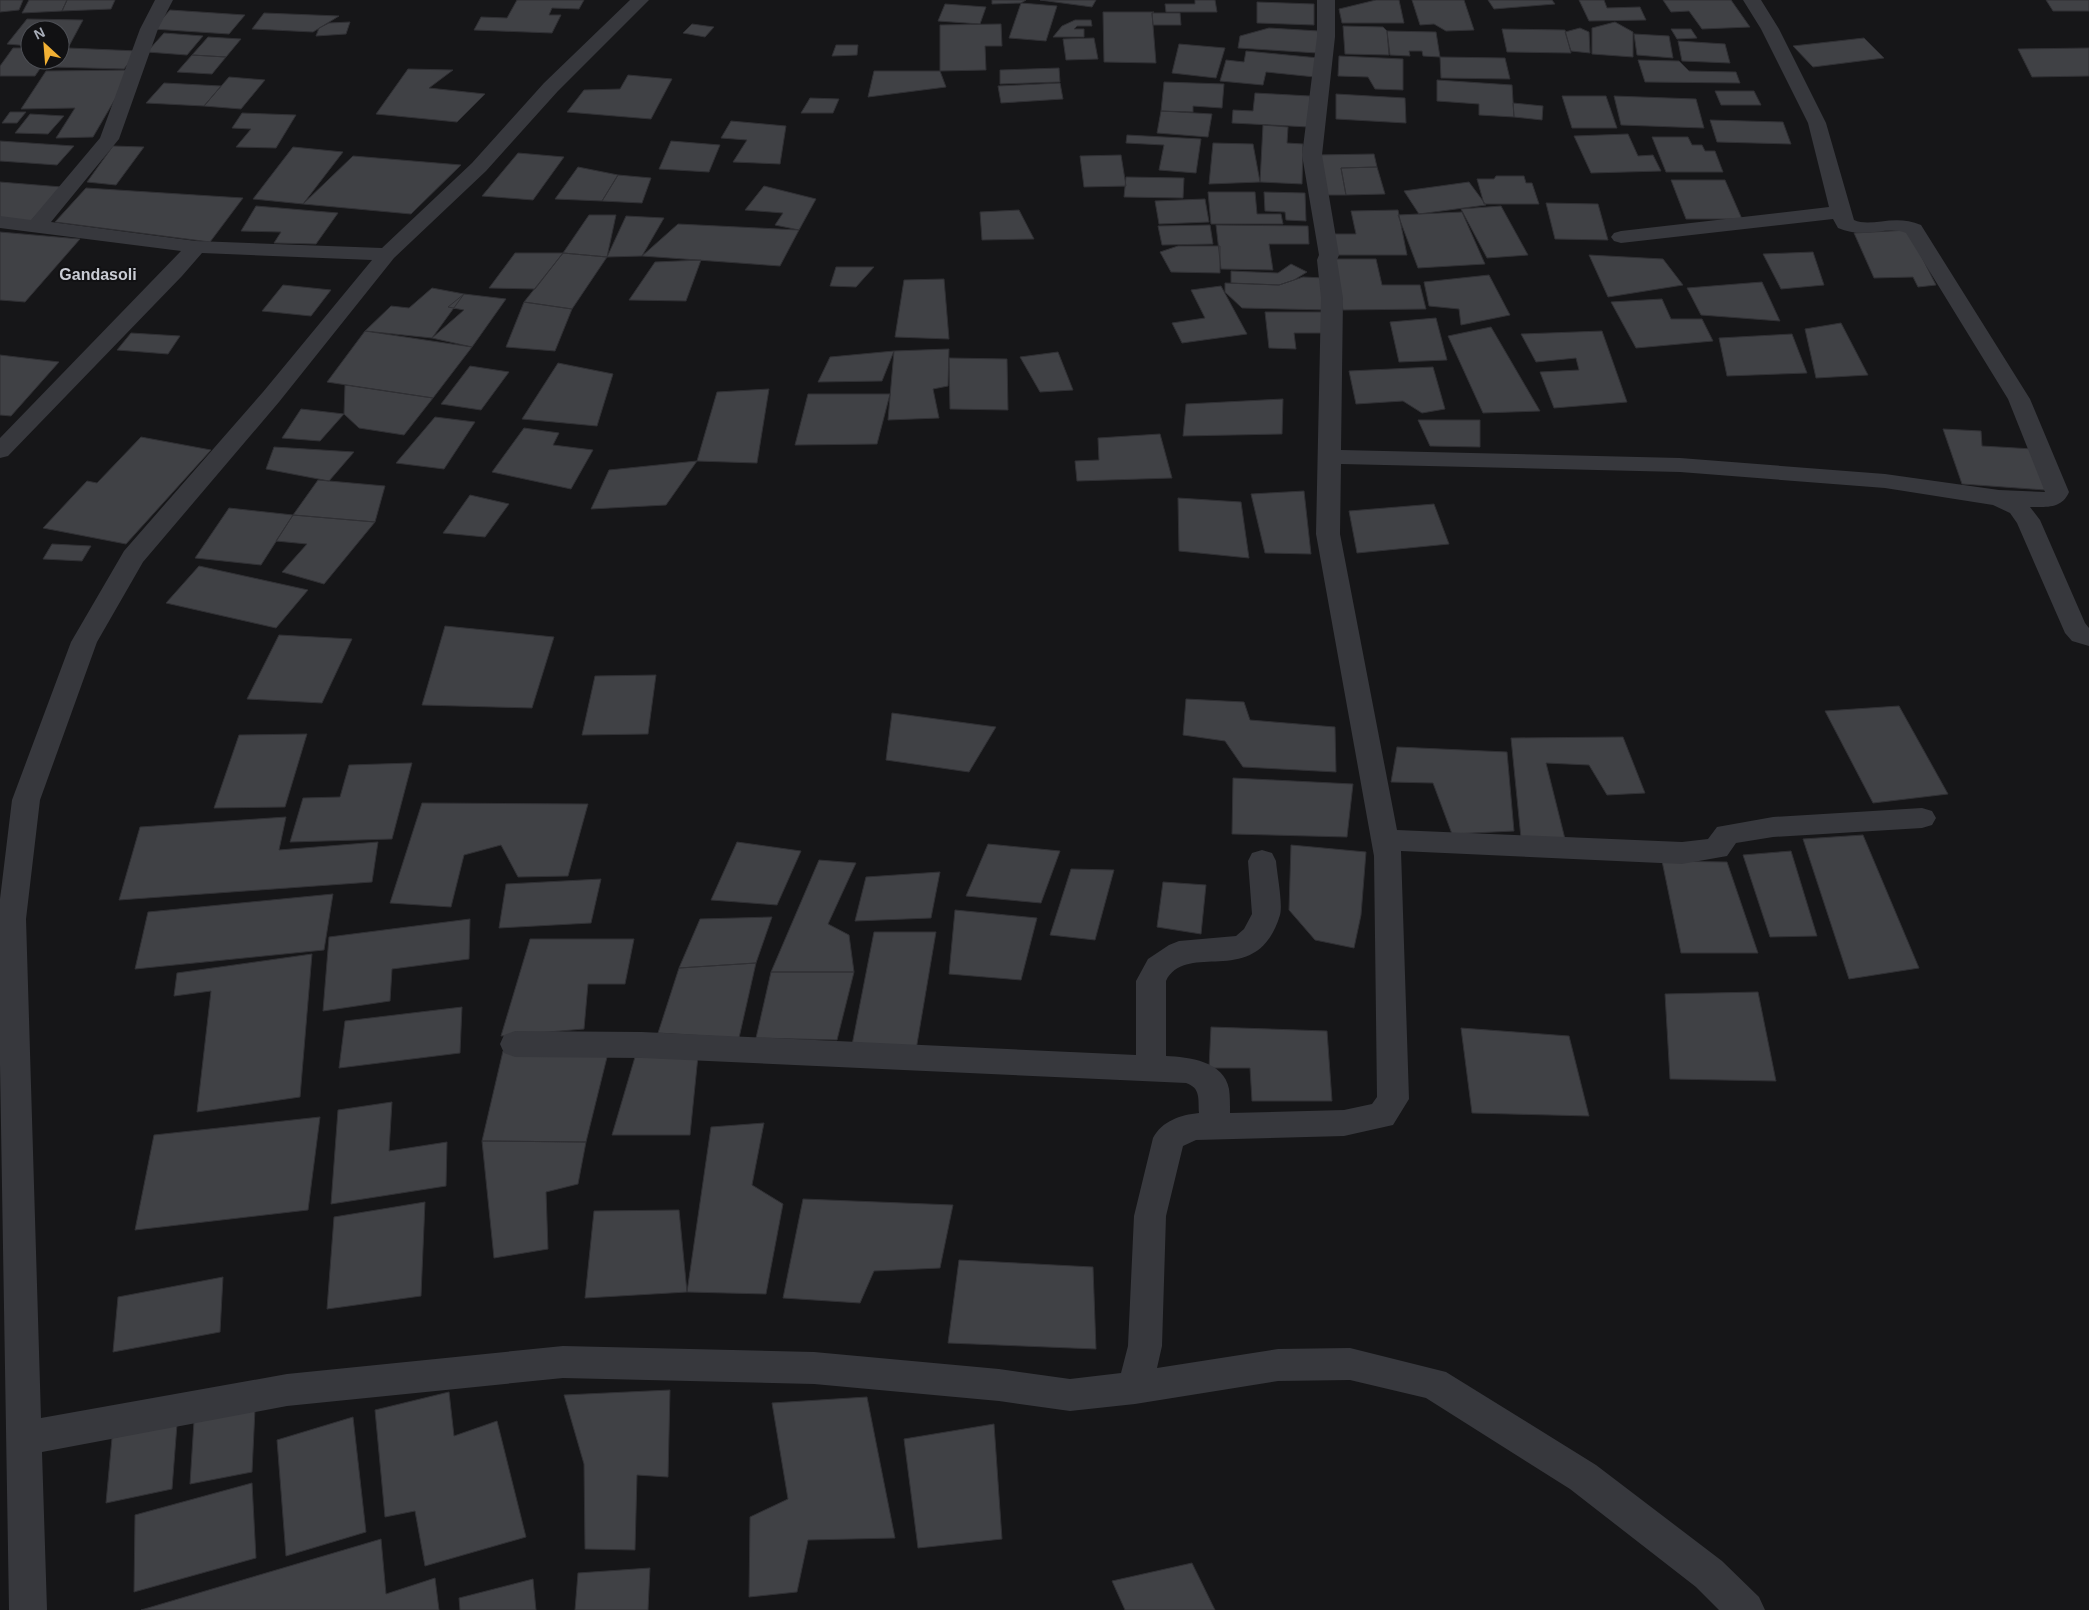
<svg xmlns="http://www.w3.org/2000/svg" width="2089" height="1610" viewBox="0 0 2089 1610" font-family="Arial,sans-serif">
<style>
.building{fill:#404145;stroke:#303034}
.lines{fill:none;stroke-linecap:round;stroke-linejoin:round}
.minor{fill:#37383d;fill-rule:evenodd}
.labels{text-anchor:middle;stroke-width:4;stroke-linejoin:round;paint-order:stroke}
.far-quarter-label{font-size:16px;font-weight:bold;fill:#c9ccd4;stroke:#111113}
</style>
<rect width="100%" height="100%" fill="#161618"/>
<path class="building" d="M0 0H23L19 10 0 12Z
M29 0H67L62 11 22 13Z
M67 0H115L111 9 62 11Z
M517 0H584L579 9 552 8 549 15H561L552 33 474 30 481 17 507 18Z
M992 0H1026L1021 3 992 4Z
M1040 0H1096L1092 7Z
M1195 0H1215L1217 12H1166L1165 4H1195Z
M1376 0H1399L1404 23H1342L1339 9Z
M1412 0H1464L1474 30 1446 31 1434 24 1420 25Z
M1488 0H1552L1555 4 1494 9Z
M1579 0H1604L1607 8 1640 7 1646 20 1589 21Z
M1663 0H1731L1750 27 1702 29 1689 11 1671 12Z
M2046 0H2089V11H2053Z
M1257 2 1314 4V25L1257 23Z
M1021 3 1057 6 1046 41 1009 38Z
M945 4 986 7 980 24 938 21Z
M170 10 245 15 229 34 153 29Z
M1103 12H1154L1152 13 1156 63 1104 62Z
M264 13 339 16 313 32 252 29Z
M1152 13H1180L1181 25H1153Z
M27 19 83 20 68 48H60V30H30V46L7 44Z
M1075 20H1091L1092 26H1077L1074 29H1084V37H1053L1062 26Z
M350 22 346 34 316 36 319 28 329 23Z
M1615 22 1633 32V57L1592 54V28Z
M692 24 714 27 705 37 683 33Z
M1001 24 1002 46H985L986 70 940 71V25Z
M1343 26 1383 27 1387 31 1389 55 1345 54Z
M1269 28 1319 31 1317 53 1238 48 1240 36Z
M1580 28 1589 32 1590 53 1571 51 1565 32Z
M1502 29 1565 30 1571 53 1507 52Z
M1671 29H1691L1697 38 1677 39Z
M1387 31 1436 32 1440 57 1423 56 1422 51H1409L1410 56 1390 55Z
M164 33 203 36 187 55 147 52Z
M1634 34 1669 36 1673 58 1637 55Z
M208 37 241 39 226 57 192 55Z
M1094 38 1098 59 1066 60 1063 39Z
M1864 38 1884 58 1813 67 1793 46Z
M1678 41 1725 44 1730 63 1682 61Z
M1179 44 1225 48 1216 78 1172 73Z
M836 45H858L857 55 832 56Z
M13 48H30V60H46L35 76H0V66Z
M68 48 138 51 124 69 52 67Z
M2089 48V76L2032 77 2018 49Z
M1246 51 1319 58 1315 77 1266 72 1263 85 1220 81 1226 60 1244 62Z
M192 55 226 57 212 74 177 72Z
M1339 56 1403 59V90L1375 89 1368 77 1338 76Z
M1440 57 1505 58 1510 79 1441 78Z
M1638 60 1679 61 1689 71 1736 72 1740 83 1645 82Z
M1059 68 1060 82 1000 84V70Z
M408 69 453 70 429 88 485 94 457 122 376 114Z
M132 70 93 137 56 138 75 108 21 109 46 71Z
M874 71H940L946 87 868 97Z
M628 75 672 79 651 119 567 112 584 90 620 89Z
M229 77 265 80 241 109 204 106Z
M1437 80 1512 85 1514 117 1479 115V104L1437 101Z
M1164 82 1224 84 1222 108 1193 106V112L1161 111Z
M164 83 221 86 204 106 146 103Z
M1060 83 1063 99 1001 103 998 86Z
M1715 91H1754L1761 105H1721Z
M1255 93 1310 96 1309 127 1232 123 1233 110 1253 111Z
M1336 94 1405 98 1406 123 1336 119Z
M1562 96H1606L1617 128H1572Z
M1614 96 1696 99 1704 128 1621 125Z
M810 98 839 99 833 113H801Z
M1513 103 1543 106 1542 120 1514 117Z
M1161 111 1212 114 1208 137 1157 133Z
M10 112H26L17 123H2Z
M242 113 296 115 276 148 236 147 251 129 232 128Z
M30 114 64 116 48 134 15 133Z
M1710 120 1783 122 1791 144 1717 142Z
M731 121 786 126 780 164 733 162 747 140 721 138Z
M1263 125 1288 127 1287 143 1303 144 1302 184 1260 182Z
M1628 134 1638 156 1653 155 1661 171 1591 173 1574 136Z
M1127 135 1201 139 1196 173 1159 170 1164 145 1126 143Z
M1652 137H1688L1692 145H1702L1705 151H1715L1723 172H1666Z
M0 141 74 146 57 165 0 161Z
M671 141 720 145 709 172 659 169Z
M1213 143 1253 144 1260 182 1209 184Z
M113 146 144 147 116 185 87 182Z
M293 147 343 152 303 204 253 199Z
M518 153 564 157 533 200 482 196Z
M1374 154 1377 167 1341 168 1346 195H1324L1315 155Z
M1121 155 1126 186 1084 187 1080 156Z
M353 156 461 165 411 214 303 204Z
M578 167 618 175 602 201 555 199Z
M1377 167 1385 194 1346 195 1341 168Z
M618 175 651 178 642 203 602 201Z
M1496 176H1524L1526 183H1532L1539 204H1484L1477 179H1494Z
M1126 177 1184 178 1183 198 1124 197Z
M1671 180H1725L1742 219H1686Z
M0 182 62 187 31 221 0 219Z
M1469 182 1486 205 1419 214 1404 191Z
M764 186 816 199 799 230 775 225 783 213 745 210Z
M86 188 243 198 210 242 55 222Z
M1208 192H1255L1257 214H1281L1283 224H1211Z
M1264 192 1305 193 1306 221 1286 220 1285 212 1265 211Z
M1205 199 1209 222 1159 224 1155 201Z
M1546 203 1598 204 1608 240 1555 239Z
M256 206 338 213 316 244 274 243 281 232 241 231Z
M1501 206 1528 255 1487 258 1461 209Z
M1019 210 1034 239 982 240 980 212Z
M1398 210 1407 255H1330L1327 234H1356L1351 211Z
M1462 212 1485 264 1418 268 1398 215Z
M589 215H616L607 257 563 253Z
M626 216 664 218 642 256 607 257Z
M678 224 799 230 780 266 642 256Z
M1210 225 1213 244 1162 245 1158 226Z
M1216 225 1308 226 1309 244H1269L1273 270 1221 269Z
M1908 230 1936 285 1918 287 1913 277 1874 278 1854 233Z
M0 232 80 239 25 302 0 300Z
M1178 246H1220V273L1171 272 1160 252Z
M1813 252 1824 285 1781 289 1763 254Z
M515 253H563L535 289 489 288Z
M563 253 607 257 572 309 524 302Z
M1589 255 1663 259 1683 285 1608 297Z
M1333 259H1376L1382 285H1420L1426 309 1343 310Z
M701 260 686 301 629 300 655 262Z
M1291 264 1307 272 1294 280 1279 285 1231 283V271L1278 273Z
M836 267H874L856 287 830 286Z
M1489 275 1510 315 1461 325 1459 309 1429 306 1424 282Z
M1303 277 1325 278 1328 310 1242 308 1225 292V283L1279 285Z
M944 279 949 339 895 337 904 280Z
M1762 282 1780 321 1701 315 1687 288Z
M283 285 331 290 311 316 262 311Z
M1221 286 1247 334 1182 343 1172 323 1205 318 1191 290Z
M432 288 464 294 432 338 365 331 391 306 409 308Z
M464 294 506 299 472 347 432 338 464 310 448 307Z
M1662 299 1671 319H1702L1713 341 1636 348 1611 302Z
M524 302 572 309 555 351 506 347Z
M1265 312H1323L1326 333H1294L1296 349 1269 348Z
M1436 318 1447 360 1399 362 1390 322Z
M1841 323 1868 375 1816 378 1805 329Z
M1491 327 1540 411 1483 413 1448 336Z
M365 331 472 347 433 398 327 382Z
M1602 331 1627 402 1554 408 1540 372 1579 370 1576 358 1536 362 1521 334Z
M131 333 180 336 168 354 117 350Z
M1792 334 1807 373 1727 376 1719 338Z
M949 349 948 386 933 389 939 418 888 420 894 351Z
M894 351 882 381 818 382 830 357Z
M1058 352 1073 390 1040 392 1020 357Z
M0 355 59 362 11 416 0 415Z
M949 358 1007 359 1008 410 950 409Z
M558 363 613 374 597 426 522 419Z
M470 366 509 372 481 410 441 404Z
M1433 367 1445 409 1422 413 1403 401 1356 404 1349 371Z
M345 385 433 398 404 435 359 428 344 414Z
M769 389 757 463 697 461 717 392Z
M808 394H890L877 444 795 445Z
M1283 399 1282 434 1183 436 1186 404Z
M301 409 344 414 320 441 282 438Z
M435 417 475 422 444 469 396 463Z
M1418 420H1480V447L1430 446Z
M524 428 559 433 553 445 593 450 571 489 492 472Z
M1943 429 1981 431 1982 446 2033 449 2045 490 1962 484Z
M1160 434 1172 478 1077 481 1075 461 1099 460 1098 438Z
M141 437 211 450 126 544 43 528 87 481 97 483Z
M274 447 354 452 329 481 266 469Z
M697 461 666 505 591 509 609 470Z
M318 480 385 486 375 522 293 515Z
M1304 491 1311 554 1265 553 1251 494Z
M470 495 509 504 485 537 443 533Z
M1178 498 1241 502 1249 558 1179 551Z
M1434 504 1449 544 1357 553 1349 511Z
M229 508 293 515 261 565 195 558Z
M293 515 375 522 324 584 282 572 307 544 276 541Z
M52 544 91 546 82 561 43 559Z
M199 566 308 590 276 628 166 603Z
M445 626 554 637 532 708 422 705Z
M279 635 352 639 322 703 247 699Z
M656 675 648 734 582 735 595 676Z
M1186 699 1244 702 1250 720 1335 727 1336 772 1243 767 1225 741 1183 735Z
M1899 706 1948 794 1873 803 1825 711Z
M892 713 996 727 969 772 886 760Z
M307 734 285 807 214 808 239 735Z
M1623 737 1645 793 1607 795 1589 765 1546 763 1565 839 1521 838 1511 738Z
M1397 747 1507 752 1514 831 1452 834 1433 783 1391 782Z
M412 763 392 839 290 842 303 798 340 797 349 765Z
M1233 778 1353 784 1347 837 1232 834Z
M422 803 588 804 568 876 518 877 501 845 464 855 451 907 390 903Z
M286 817 279 850 378 842 372 882 119 900 140 827Z
M1863 835 1919 968 1849 979 1803 839Z
M737 842 801 851 777 905 711 900Z
M988 844 1060 851 1041 903 966 896Z
M1291 845 1366 852 1361 915 1354 948 1315 940 1289 910Z
M1791 851 1817 936 1770 937 1743 855Z
M819 860 856 863 828 924 849 935 854 972H771Z
M1662 861 1727 862 1758 953H1681Z
M1071 869 1114 870 1095 940 1050 935Z
M940 872 931 918 855 921 866 877Z
M601 879 591 923 499 928 506 884Z
M1163 882 1206 885 1201 934 1157 927Z
M333 894 324 950 135 969 148 912Z
M955 910 1037 918 1021 980 949 974Z
M772 917 756 963 679 968 700 919Z
M470 919 469 959 392 969 390 1001 323 1011 329 937Z
M874 932H936L916 1050 852 1045Z
M530 939H634L625 984H588L584 1029 501 1036Z
M312 954 300 1097 197 1112 211 991 174 996 177 973Z
M756 963 739 1038 658 1033 679 968Z
M771 972H854L837 1040 756 1038Z
M1758 992 1776 1081 1670 1079 1665 994Z
M462 1007 460 1053 339 1068 345 1021Z
M1211 1027 1327 1031 1332 1101H1252L1250 1068H1209Z
M1461 1028 1569 1036 1589 1116 1472 1113Z
M609 1049 586 1142 482 1141 503 1051Z
M698 1056 690 1135H612L635 1057Z
M392 1102 389 1151 447 1142 446 1186 331 1204 338 1110Z
M320 1117 308 1210 135 1230 154 1135Z
M764 1123 752 1185 783 1204 766 1294 687 1292 711 1127Z
M482 1141 586 1142 578 1184 546 1192 548 1249 494 1258Z
M803 1199 953 1205 940 1268 874 1271 860 1303 783 1298Z
M425 1202 421 1296 327 1309 334 1217Z
M679 1210 687 1292 585 1298 594 1211Z
M959 1260 1093 1267 1096 1349 948 1343Z
M223 1277 220 1332 113 1352 118 1297Z
M670 1390 668 1477 637 1475 635 1550 585 1549 584 1464 564 1395Z
M449 1392 454 1436 497 1421 526 1537 425 1566 415 1511 385 1517 375 1410Z
M867 1397 895 1538 808 1540 797 1592 749 1597 750 1517 788 1499 772 1403Z
M255 1409 252 1472 190 1484 194 1421Z
M353 1417 366 1532 286 1556 277 1440Z
M177 1424 172 1489 106 1503 112 1438Z
M994 1424 1002 1539 918 1548 904 1439Z
M252 1483 256 1558 134 1592 135 1515Z
M381 1539 386 1594 435 1578 439 1610H141Z
M1192 1563 1215 1610H1125L1112 1581Z
M650 1568 648 1610H575L578 1573Z
M533 1579 536 1610H460L459 1598Z"/>
<g class="lines">
<path class="minor" d="M155 0H173L158 29 119 139 51 222 196 241 382 248 472 163 544 83 630 0H649L558 91 486 171 394 258 279 402 143 562 97 642 40 800 26 919 41 1418 287 1374 563 1346 814 1352 999 1369 1070 1379 1121 1373 1128 1346 1134 1216 1153 1138C1162 1121 1180 1115 1199 1113 1198 1099 1201 1088 1186 1083L642 1058 515 1057 504 1053 500 1044 504 1035 515 1031 642 1032 1136 1055V981L1148 959 1169 945 1179 941 1236 936 1244 929 1252 914 1248 861 1252 853 1262 850 1272 853 1276 861C1277 874 1283 904 1280 915 1257 992 1187 939 1166 981V1056C1189 1057 1224 1061 1229 1089 1230 1096 1230 1105 1230 1113L1344 1110 1372 1104 1377 1097 1374 856 1316 534 1321 298 1317 260 1319 255 1302 155 1317 37V0H1335V37L1322 155 1339 255 1337 260 1343 298 1341 450 1680 458 1885 474 1999 490 2045 492 2008 399 1906 233C1887 225 1865 240 1838 228L1833 219 1621 243 1614 241 1611 237 1614 233 1621 231 1829 207 1808 123 1761 29 1743 0H1761L1779 29 1826 123 1854 220C1872 228 1894 213 1921 225L2030 399 2069 492C2062 509 2046 507 2030 507L2040 520 2085 623 2089 628V646L2072 641 2065 633 2017 523 2010 513 1993 505 1885 488 1680 472 1341 464 1340 534 1397 830 1682 842 1708 839 1717 827 1773 817 1922 808 1932 811 1936 818 1932 825 1922 828 1773 837 1736 843 1727 856 1682 864 1401 851 1409 1099 1393 1125 1344 1136 1196 1140 1183 1146 1166 1216 1162 1346 1157 1368 1278 1349 1350 1348 1446 1372 1596 1465 1722 1561 1759 1597 1765 1610H1719L1696 1587 1570 1489 1426 1398 1350 1380 1278 1381 1135 1404 1070 1411 999 1401 814 1384 563 1378 287 1406 42 1452 47 1610H9L0 1065V899L12 800 71 642 124 551 263 392 372 260 202 253 182 276 8 456 0 458V438L181 251 0 228V216L31 220 100 138 140 29Z"/>
</g>
<g class="labels">
<g class="far-quarter-label">
<text x="98" y="280">Gandasoli</text>
</g>
</g>
<g transform="translate(45 45) rotate(334)"><circle r="24" fill="#111113" stroke="#4d4f55"/>
<path d="M0-4L9 19L0 12L-9 19Z" fill="#f2b134"/>
<text y="-8" font-size="14" font-weight="bold" text-anchor="middle" fill="#a8adb8">N</text>
</g>
</svg>
